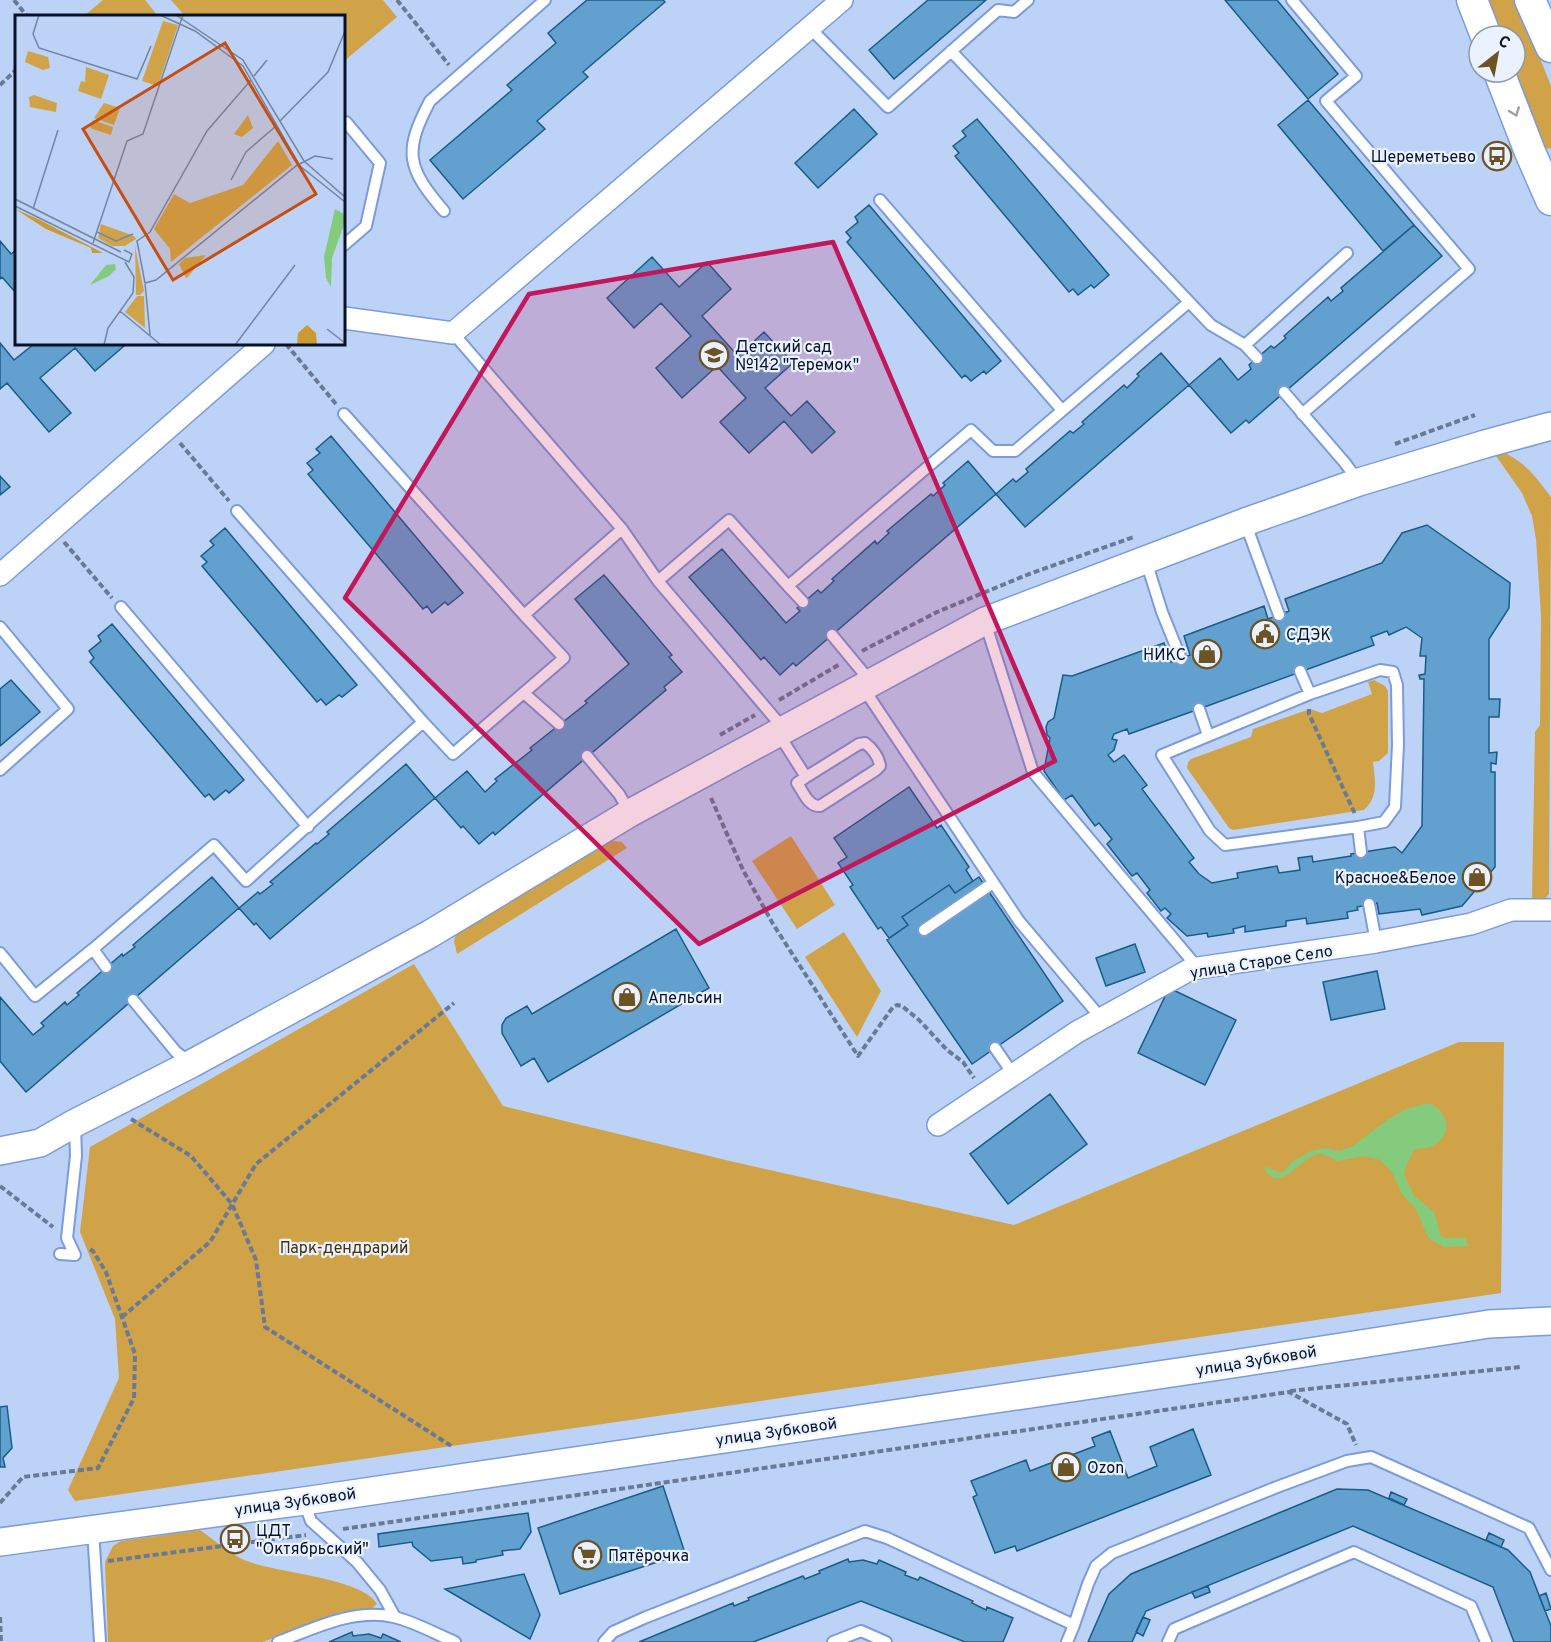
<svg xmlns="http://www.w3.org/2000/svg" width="1551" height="1642" viewBox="0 0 1551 1642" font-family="Overpass,sans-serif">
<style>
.green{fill:#d0a349}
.water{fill:#85cb7d}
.building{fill:#62a1cf;stroke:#195c86;stroke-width:1.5;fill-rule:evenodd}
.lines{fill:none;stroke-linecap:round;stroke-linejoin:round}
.service-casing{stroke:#7c9cd7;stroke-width:14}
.minor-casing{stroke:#7c9cd7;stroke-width:24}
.tertiary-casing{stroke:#7c9cd7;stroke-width:30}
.secondary-casing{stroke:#7c9cd7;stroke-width:33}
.path{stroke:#697a97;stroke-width:4;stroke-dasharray:6 3;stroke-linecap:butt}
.service{stroke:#fff;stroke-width:10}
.minor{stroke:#fff;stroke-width:21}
.tertiary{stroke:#fff;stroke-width:27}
.secondary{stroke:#fff;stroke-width:30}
.oneway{stroke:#9ba0a8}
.marked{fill:#c2185b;fill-opacity:0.2;stroke:#c2185b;stroke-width:4.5;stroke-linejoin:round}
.labels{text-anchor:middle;stroke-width:4.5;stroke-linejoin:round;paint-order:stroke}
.poi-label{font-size:16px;fill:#061126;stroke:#ebf2ff;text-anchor:start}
.street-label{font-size:16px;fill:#061126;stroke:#ebf2ff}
.park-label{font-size:16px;fill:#463206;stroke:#ebf2ff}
.inset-road{fill:none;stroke:#7485a3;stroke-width:1.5}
.view{fill:#c64e10;fill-opacity:0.15;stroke:#c64e10;stroke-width:3}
.inset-edge{fill:none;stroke:#061126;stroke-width:3}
</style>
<rect width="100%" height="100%" fill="#bdd2f7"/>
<path class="green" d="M103 0H145L158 16H84Z
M171 0H383L397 17 344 61V16H185Z
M1486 0H1517L1551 86V148L1544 149 1515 72V36H1500Z
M1489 446C1521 458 1531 470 1551 497L1549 894 1543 901 1536 903 1532 899 1535 732 1540 725 1541 616 1536 539 1532 516 1522 493Z
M1374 680 1385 686 1388 691V753L1379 761 1373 762C1375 780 1379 797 1364 810L1233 830 1229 828 1187 768 1188 762 1191 759 1251 737 1253 729 1310 709 1322 713 1372 694 1368 682Z
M791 836 835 905 797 929 752 861Z
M608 840 622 842 627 848 457 954 454 941 456 934Z
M844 932 881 991 857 1037 805 957Z
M414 964 503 1106 734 1162 1014 1225 1459 1042H1504L1501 1293 75 1501 68 1490 119 1378 115 1319 80 1232 90 1147Z
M200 1530C213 1539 227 1552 242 1559 271 1573 363 1577 377 1604L371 1609 341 1612 263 1642H108L105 1562 113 1546 121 1541Z"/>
<path class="water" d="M1429 1103C1448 1111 1454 1134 1434 1145 1428 1149 1421 1147 1414 1150L1406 1166 1404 1174 1414 1196 1434 1212 1441 1236 1447 1238H1466L1468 1246 1444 1247 1430 1239 1426 1233 1416 1209 1402 1194 1392 1172 1380 1160 1364 1156 1337 1161C1332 1158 1326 1154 1320 1154 1300 1155 1281 1197 1264 1168L1267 1167 1279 1173 1284 1171 1292 1162 1311 1151 1325 1148 1340 1151 1353 1146 1387 1120 1406 1109Z"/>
<path class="building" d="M587 0H663L665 2 583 72 588 77 537 121 545 129 463 199 430 160 512 90 507 85 556 43 548 33Z
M928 0H986L894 79 869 50Z
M1225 0H1277L1338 74 1308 99Z
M1308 100 1414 225 1383 251 1278 125Z
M854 109 877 134 818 188 795 163Z
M977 119 1109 275 1094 288 1091 285 1078 295 1073 289 1069 292 955 156 959 153 953 146 966 136 962 131Z
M869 205 1001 361 986 374 984 371 971 381 965 375 962 378 847 242 851 238 846 232 858 222 855 217Z
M1414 225 1442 256 1249 423 1246 420 1231 433 1189 385 1220 358 1238 380 1251 369 1249 365 1271 346 1274 348 1286 338 1284 336 1328 297 1331 301 1343 291 1341 288Z
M0 241 11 254 16 250V293L2 277 0 279Z
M652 257 679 287 707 262 731 289 702 316 738 356 764 332 793 363 765 388 791 416 807 401 835 432 812 453 784 421 749 453 720 422 746 398 717 366 682 398 656 368 691 336 661 303 634 328 607 298Z
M0 343 14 360 34 344H122L124 346 95 371 75 348 40 378 71 413 49 432 7 383 0 389Z
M1161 353 1189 385 1025 527 996 494 1013 479 1016 482 1028 472 1026 469 1070 431 1073 433 1084 424 1082 422 1124 385 1127 388 1139 376 1137 374Z
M331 436 463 593 448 605 445 602 432 613 427 606 423 609 308 474 313 470 307 463 320 453 316 449Z
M968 461 996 494 796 666 793 663 780 675 764 657 761 660 689 577 722 549 786 623 800 611 797 608 818 590 821 593 834 581 832 579 875 541 877 544 889 533 887 531 931 494 933 496 945 485 943 483Z
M0 476 10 487 0 495Z
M1427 525 1510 583 1509 608 1489 639V699H1500L1499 717H1489V753L1497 752 1496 764 1491 763V772H1495V867L1462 906 1422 915 1420 909 1379 914 1377 903 1357 907 1358 910 1347 912 1348 918 1307 924 1306 918 1286 921V926L1245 932V926L1233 929 1234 933 1208 937 1207 933 1187 936 1167 918 1171 914 1165 908 1161 911 1147 893 1150 890 1137 873 1132 876 1107 844 1112 839 1099 823 1095 826 1072 795 1064 800 1044 771 1050 738 1047 735 1046 727 1048 722 1054 718 1063 675 1072 676 1164 643 1171 662 1190 655 1184 636 1264 606 1268 619 1289 611 1285 599 1382 563 1402 533ZM1406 627 1422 638 1420 656H1426L1425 674 1419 675 1420 679H1424L1422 826 1402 853 1395 847 1351 854V856L1313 862 1312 856 1298 858 1300 870 1279 873 1277 866 1237 873 1238 878 1212 883 1199 874 1189 862 1194 858 1142 789 1147 785 1124 755 1114 762 1108 755 1114 750 1117 740 1112 739 1114 734 1127 729 1129 734 1199 709 1374 645 1371 637 1387 631 1389 635Z
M225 528 357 685 342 697 339 695 326 705 321 699 317 702 202 566 207 562 201 556 214 545 210 541Z
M604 575 672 655 669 657 682 672 664 687 666 690 495 835 493 832 479 844 463 826 461 828 435 798 467 771 485 792 497 781 495 779 532 750 530 748 587 703 585 701 629 664 575 599Z
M112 624 244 780 229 793 226 790 214 800 209 794 205 797 90 662 94 658 89 651 101 641 98 636Z
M11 680 40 712 0 746V689Z
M406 764 435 798 270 939 256 923 254 925 239 908 258 892 260 894 273 884 270 882 316 843 317 844 329 834 327 832Z
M909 787 937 828 941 825 969 867 966 870 973 881 955 893 949 885 902 917 908 925 889 938 881 927 878 929 850 887 853 885 838 863 847 857 834 838Z
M212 877 239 908 26 1092 0 1061V997L33 1035 44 1026 41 1023 65 1002 67 1005 79 995 77 993 122 954 123 956 135 947 133 945Z
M979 877 1063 1001 972 1064 887 940 908 925 902 917 949 885 955 893Z
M676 929 709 988 548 1082 534 1058 521 1066 502 1033V1025L506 1018 527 1006 532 1014Z
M1135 944 1145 972 1106 986 1096 958Z
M1377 971 1385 1009 1331 1020 1323 982Z
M1169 988 1236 1020 1205 1085 1138 1053Z
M1050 1094 1087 1144 1008 1204 970 1154Z
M7 1406 12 1448 3 1458 5 1467H0V1407Z
M1193 1429 1211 1475 1017 1551 1015 1546 995 1553 973 1497 977 1495 971 1481 1026 1460 1030 1471 1095 1446 1092 1438 1110 1431 1128 1478 1157 1466 1150 1447Z
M663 1486 685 1553 560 1594 538 1528Z
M1337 1489 1368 1490 1508 1550 1530 1572 1551 1626V1642H1514L1493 1587 1353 1526 1146 1611 1132 1642H1088L1109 1594 1131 1574Z
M1391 1492 1407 1499 1404 1505 1389 1498Z
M528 1513 531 1532 520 1549 502 1551 503 1555 476 1560V1562L463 1564 462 1557 431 1561 413 1546 412 1542 379 1547 378 1534Z
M1489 1533 1504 1540 1501 1547 1486 1540Z
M848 1559 849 1562 863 1560 877 1564 879 1560 906 1572 905 1575 918 1580 920 1577 973 1601 972 1603 986 1610 987 1607 1013 1618 1003 1642H965L861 1601 753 1642H639L733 1603 734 1606 749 1600 748 1598 803 1576 805 1579 820 1573 819 1571Z
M524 1574 540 1615 530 1639 445 1589Z
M1208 1586 1210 1592 1195 1598 1192 1592Z
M1546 1593 1551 1609 1545 1611 1539 1596Z
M1143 1617 1150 1620 1143 1636 1136 1632Z
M352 1632 353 1636 369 1634 381 1638 383 1634 401 1642H329Z"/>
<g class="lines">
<g class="service-casing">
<path id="service" d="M1292 0 1356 76 1326 101 1469 269 1302 414
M810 28 888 107 998 10 1014 12 1028 0
M951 51 1211 325 1245 345 1347 253
M344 122H346L380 163 366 226 344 245
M880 200 1061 409
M444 211C407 168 403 152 430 101L545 0
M453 333 622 529 658 581 783 728
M1245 345 1257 358
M1284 392 1345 463 1359 482
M344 414 524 615
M237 511 423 722
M1245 522 1279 615
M1146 561 1162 612 1181 659
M658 581 729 520 788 586 971 430 993 451H1015L1189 302
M788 586 803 602
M121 607 308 827
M985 622 1033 772 1198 968
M0 627 68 709 0 770
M832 635 870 681
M1300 671 1310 694
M862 686 1019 921 1101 1018
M525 694 559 724
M1199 709 1208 735
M778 733 806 777 859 744 865 743C872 748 879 757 880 766L876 770 820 806C808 807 803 791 797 783L806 777
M587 756 619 794 630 813
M1358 827 1225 845 1210 831 1162 755 1310 694 1380 670 1393 672 1397 685 1398 745 1395 807 1384 822 1358 827 1361 852
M1369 904 1376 942
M924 930 993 883
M93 949 106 967
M0 953 35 996 93 949 214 845 246 881 423 722 453 754 564 658 524 615 622 529
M133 1000 176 1052 191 1063
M995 1048 1013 1074
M60 1254 75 1255 67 1238 76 1156 75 1126
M304 1502 311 1521 357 1562 380 1590 395 1617
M93 1530 100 1642
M1074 1625 1088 1584 1096 1566 1112 1553 1277 1487 1347 1461 1371 1457 1529 1528 1551 1570
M278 1642C315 1628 354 1608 394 1617 415 1622 436 1634 455 1642
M604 1642 613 1632 644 1618 865 1531 887 1538 1074 1625 1067 1642
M833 1642 861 1631 886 1642
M1168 1642 1174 1629 1354 1552 1471 1606 1486 1642"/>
</g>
<g class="minor-casing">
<path id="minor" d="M344 318 453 333 842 0
M0 575 264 344
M938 1125 1077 1032 1191 969 1376 942 1471 924 1511 910H1551"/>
</g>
<g class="tertiary-casing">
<path id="tertiary" d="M0 1151 40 1143 75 1123 191 1064 430 934 630 813 985 621 1245 522 1359 482 1485 444 1551 426
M0 1542 304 1501 1233 1364 1489 1324 1551 1321"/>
</g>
<g class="secondary-casing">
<path id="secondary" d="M1472 0 1486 36
M1530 0 1551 47
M1499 72 1530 152 1551 200"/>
</g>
<path class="path" d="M14 0 27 16
M397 0 449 65
M0 85 16 70
M286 344 336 404
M180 443 229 501
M1395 444 1475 415
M64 542 112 598
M862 651 937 612 1029 574 1134 537
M779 700 840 664
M1309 709V714L1355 814
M720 735 755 715
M711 798 743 870 773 924 858 1056 893 1007 897 1005 902 1006 919 1020 947 1050 963 1062 974 1078
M131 1119 191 1156 232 1204 256 1260 265 1327 453 1447
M0 1186 53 1227
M122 1317 210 1242 256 1164 454 1003
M1290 1391 1520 1367
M0 1503 23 1477 98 1468 134 1398 135 1354 106 1272 93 1251 88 1248
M343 1529 1289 1392 1347 1424 1356 1445
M108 1561 306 1535
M0 1617 1 1642"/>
<use href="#service" class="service"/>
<use href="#minor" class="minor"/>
<use href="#tertiary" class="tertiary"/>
<use href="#secondary" class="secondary"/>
</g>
<defs><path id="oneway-chevron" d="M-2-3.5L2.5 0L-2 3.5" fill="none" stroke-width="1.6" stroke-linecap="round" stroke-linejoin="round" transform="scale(1.5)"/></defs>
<use class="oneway" href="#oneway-chevron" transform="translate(1515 112) rotate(69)"/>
<path class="marked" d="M833 242 1055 761 699 944 345 598 529 294Z"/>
<defs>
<g id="bus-ring" transform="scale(1.5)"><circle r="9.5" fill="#ebf2ff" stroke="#6c5324" stroke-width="1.5"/><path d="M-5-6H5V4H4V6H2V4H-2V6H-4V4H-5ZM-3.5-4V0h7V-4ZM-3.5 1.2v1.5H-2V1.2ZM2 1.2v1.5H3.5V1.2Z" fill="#6c5324"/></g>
<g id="school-ring" transform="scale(1.5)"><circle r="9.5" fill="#ebf2ff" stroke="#6c5324" stroke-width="1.5"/><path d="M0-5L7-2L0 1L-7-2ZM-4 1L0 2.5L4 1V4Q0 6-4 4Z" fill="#6c5324"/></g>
<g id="civic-ring" transform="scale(1.5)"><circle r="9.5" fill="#ebf2ff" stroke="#6c5324" stroke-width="1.5"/><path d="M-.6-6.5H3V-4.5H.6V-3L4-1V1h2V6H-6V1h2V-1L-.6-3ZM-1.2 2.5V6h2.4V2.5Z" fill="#6c5324"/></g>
<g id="shop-ring" transform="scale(1.5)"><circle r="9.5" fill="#ebf2ff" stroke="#6c5324" stroke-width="1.5"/><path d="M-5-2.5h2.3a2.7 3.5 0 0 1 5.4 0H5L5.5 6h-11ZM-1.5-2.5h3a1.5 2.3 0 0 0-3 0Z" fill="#6c5324"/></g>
<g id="supermarket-ring" transform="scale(1.5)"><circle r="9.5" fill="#ebf2ff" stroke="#6c5324" stroke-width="1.5"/><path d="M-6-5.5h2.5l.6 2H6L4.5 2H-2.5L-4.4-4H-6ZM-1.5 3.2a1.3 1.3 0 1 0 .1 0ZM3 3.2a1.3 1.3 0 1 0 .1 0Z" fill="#6c5324"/></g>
</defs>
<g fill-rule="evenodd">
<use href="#bus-ring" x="1497" y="156"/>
<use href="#school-ring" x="714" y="355"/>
<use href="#civic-ring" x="1265" y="634"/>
<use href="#shop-ring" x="1207" y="654"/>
<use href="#shop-ring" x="1477" y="877"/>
<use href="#shop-ring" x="627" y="997"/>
<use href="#shop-ring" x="1066" y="1467"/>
<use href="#bus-ring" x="235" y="1539"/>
<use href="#supermarket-ring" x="587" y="1555"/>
</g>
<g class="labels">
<g class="poi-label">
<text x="1476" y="162" text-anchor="end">Шереметьево</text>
<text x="735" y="352">Детский сад<tspan x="735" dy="18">№142 "Теремок"</tspan></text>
<text x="1286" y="640">СДЭК</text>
<text x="1186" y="660" text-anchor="end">НИКС</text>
<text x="1456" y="883" text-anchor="end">Красное&amp;Белое</text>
<text x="648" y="1003">Апельсин</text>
<text x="1087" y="1473">Ozon</text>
<text x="256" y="1536">ЦДТ<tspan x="256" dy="18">"Октябрьский"</tspan></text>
<text x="608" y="1561">Пятёрочка</text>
</g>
<g class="street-label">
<text transform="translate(1261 961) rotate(-9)" y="6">улица Старое Село</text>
<text transform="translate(1256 1360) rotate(-9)" y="6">улица Зубковой</text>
<text transform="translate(776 1431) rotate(-8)" y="6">улица Зубковой</text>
<text transform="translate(295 1501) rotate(-8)" y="6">улица Зубковой</text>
</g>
<g class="park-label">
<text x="344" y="1253">Парк-дендрарий</text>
</g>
</g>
<g transform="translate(15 15)">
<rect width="330" height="330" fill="#bdd2f7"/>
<path d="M148 6 163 10 143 71 127 66ZM13 36 33 42 35 53 28 55 10 47ZM71 52 94 60 86 84 63 76 66 66 70 67ZM19 80 42 88 41 97 15 92 14 82ZM89 88 105 93 99 110 79 103ZM233 100 238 113 227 122 219 119ZM78 105 98 112 96 120 75 113ZM263 126 277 150 156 247 155 234 139 214 159 179 175 188 228 170ZM86 209 119 221 121 224 110 231H97L83 223ZM120 231 129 276 125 280H121ZM191 240 172 263H171L164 249 170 243ZM122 281H129L130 313 110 297Z" fill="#d0a349"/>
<path d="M0 194 23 204 88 238H77L76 233 31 214ZM292 310 301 318 302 330H282L283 318Z" fill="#cb9a33"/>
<path d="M320 194 329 199 330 207 317 243 316 272 311 263 309 242ZM100 249 101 254 94 261 75 270 91 250Z" fill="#85cb7d"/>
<path class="inset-road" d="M24 0 18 19 24 33 122 64 136 31M145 0 180 16 228 51 285 151 330 187M161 0 228 45 289 146 330 182M239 61 252 45M236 65 192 116 135 217 122 226 130 268 141 265 281 151 300 141 318 144M265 106 313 57 330 16M216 165 231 137 261 111M0 184 106 237M0 191 114 247 117 239 109 235M18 194 43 115M82 217 101 226 118 219M78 228 112 126 128 119 168 0M130 268 135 320M105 296 146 330M312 314 330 328M89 330 93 313 118 278 119 262 110 247M220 330 280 250"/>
<path class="view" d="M210 28 301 179 158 265 68 114Z"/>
<rect width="330" height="330" class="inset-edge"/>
</g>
<g transform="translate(1497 54) rotate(31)"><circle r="28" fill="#ebf2ff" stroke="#8f98a8" stroke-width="1.5"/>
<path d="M0-4.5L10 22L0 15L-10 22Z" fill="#6c5324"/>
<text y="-9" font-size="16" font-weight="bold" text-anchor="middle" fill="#061126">С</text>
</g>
</svg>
